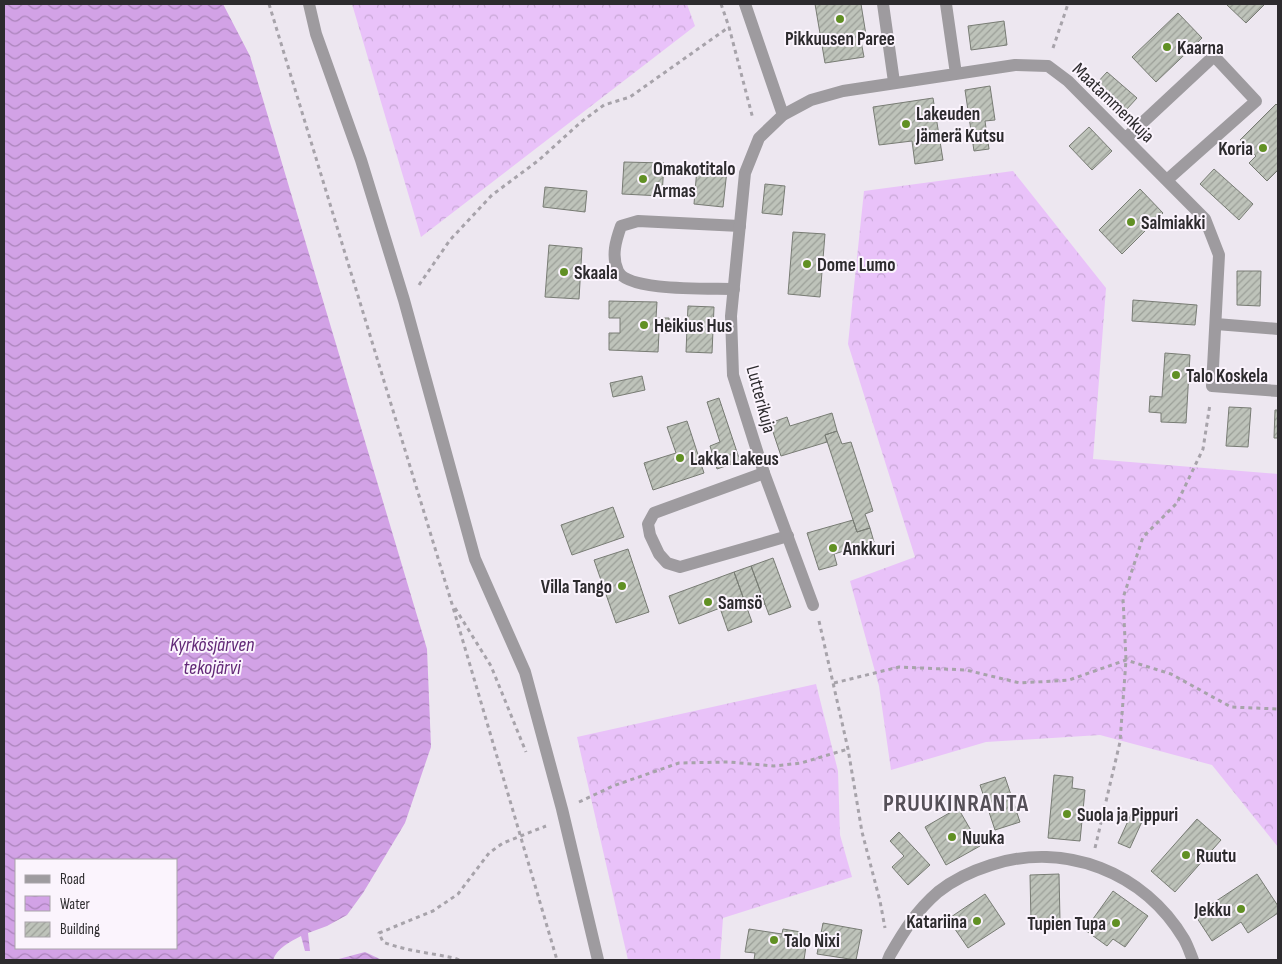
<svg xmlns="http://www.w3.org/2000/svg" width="1282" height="964" viewBox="0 0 1282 964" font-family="'Sofia Sans Condensed',sans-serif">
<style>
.forest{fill:url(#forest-crowns)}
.water{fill:url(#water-waves);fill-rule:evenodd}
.building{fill:url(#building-hatch);stroke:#787c74}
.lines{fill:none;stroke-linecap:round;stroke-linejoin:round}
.path{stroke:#a7a3aa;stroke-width:3;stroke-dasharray:4 4;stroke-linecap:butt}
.lane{stroke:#9e9b9f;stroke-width:12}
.street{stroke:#9e9b9f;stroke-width:12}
.poi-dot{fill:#619024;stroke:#fbf4fd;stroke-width:2}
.labels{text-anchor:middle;stroke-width:4;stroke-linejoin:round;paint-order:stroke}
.poi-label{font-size:19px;font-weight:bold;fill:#2d2b2e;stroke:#fbf4fd;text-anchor:start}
.street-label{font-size:19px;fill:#2d2b2e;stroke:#fbf4fd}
.water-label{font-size:20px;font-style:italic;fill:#612776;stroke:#fbf4fd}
.district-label{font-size:24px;font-weight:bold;letter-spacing:1px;fill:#555058;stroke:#fbf4fd}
</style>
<defs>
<pattern id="forest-crowns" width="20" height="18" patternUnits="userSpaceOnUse" patternTransform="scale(1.25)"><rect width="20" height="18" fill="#e9c2f9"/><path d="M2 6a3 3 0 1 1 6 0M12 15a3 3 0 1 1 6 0" fill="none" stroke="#c8a7d6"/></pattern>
<pattern id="water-waves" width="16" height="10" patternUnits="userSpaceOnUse" patternTransform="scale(1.25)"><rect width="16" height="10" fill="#d2a2e6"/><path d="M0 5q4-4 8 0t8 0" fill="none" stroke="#ab84bb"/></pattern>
<pattern id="building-hatch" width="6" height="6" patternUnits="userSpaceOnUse" patternTransform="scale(1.25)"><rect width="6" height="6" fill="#bec3ba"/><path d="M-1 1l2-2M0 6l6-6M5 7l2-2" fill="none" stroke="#9b9f98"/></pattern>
</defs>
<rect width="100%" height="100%" fill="#ede7f0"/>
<path class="forest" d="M352 4H687L695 26 421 237Z
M1013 171 1106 288 1093 459 1278 474V847L1212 765 1100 735 986 742 891 770 879 686 850 581 915 557 848 344 864 191Z
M816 684 838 771 840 835 852 877 723 918 720 960H628L577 737Z"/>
<path class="water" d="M4 4H223L250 56 427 649 431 747 405 823 363 893 347 915 327 926 308 933 310 951H305L301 936C290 942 277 948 273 960H4ZM16 860H176V948H16Z
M365 952 382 960H335Z"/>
<path class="building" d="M815 4H861L866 35 860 36 864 57 825 63Z
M1226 4H1265L1246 23Z
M1178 13 1202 38 1156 82 1132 57Z
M1004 21 1007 45 971 50 968 26Z
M1107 72 1137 98 1126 110 1096 84Z
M990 86 995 120 985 121 989 149 974 151 965 90Z
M933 98 943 160 915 164 912 141 879 145 873 107Z
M1276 104 1278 106V170L1267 181 1249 163 1256 156 1240 140Z
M1089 127 1112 151 1092 170 1069 146Z
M624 162 664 163 662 196 622 194Z
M697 168 727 170 723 207 694 204Z
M1214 169 1253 204 1239 220 1200 184Z
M765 184 785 186 782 215 762 213Z
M545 187 587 191 585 212 543 207Z
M1140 189 1163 213 1122 254 1099 230Z
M793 232 825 234 820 297 788 294Z
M549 245 582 248 579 299 545 297Z
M1237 271H1261L1260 306 1237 305Z
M1133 300 1197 305 1195 325 1132 321Z
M609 301 657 302 656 318H669V333L659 332 658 352 609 350V333H620V318H609Z
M688 306 714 307 712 353 686 352Z
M1165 353 1190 355 1186 423 1161 422V413L1149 412 1150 396 1162 397Z
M642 376 645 390 613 397 610 383Z
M719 398 740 461 717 469 710 446 720 442 707 402Z
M1229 407 1251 408 1248 447 1226 446Z
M1275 410H1278V438H1274Z
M832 413 837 431 825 435 827 442 781 456 770 423 787 417 790 426Z
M687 421 704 473 653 490 644 463 676 453 667 427Z
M837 431 842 444 851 442 873 511 865 514 870 528 857 532 825 435Z
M613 507 624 537 572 555 561 525Z
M853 520 857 532 870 528 874 542 834 554 837 565 819 570 807 533Z
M628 549 649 612 616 623 594 560Z
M773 558 791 607 769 615 751 566Z
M751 566 765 604 748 611 734 572Z
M734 572 752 622 728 631 720 608 679 624 669 596Z
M1054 775 1073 777 1072 788 1085 790 1080 841 1048 838Z
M1005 777 1020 822 995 830 980 785Z
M958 808 980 846 946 865 925 827Z
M1133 810 1145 815 1130 848 1118 843Z
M1197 819 1221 840 1175 892 1151 871Z
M899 832 930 865 908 885 892 867 904 856 890 841Z
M1059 874 1060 921H1031L1030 875Z
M1257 874 1278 906V913L1248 933 1241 922 1212 941 1195 915Z
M1113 891 1148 916 1125 947 1113 939 1107 946 1085 930Z
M985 894 1005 924 968 948 948 919Z
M823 923 862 930 856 960 817 954Z
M749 929 782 934 783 929 801 932 799 945 806 946 804 960H754L755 953 745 952Z"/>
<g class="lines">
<path class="path" d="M269 4 452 604 557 960
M721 4 729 27 753 119
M1053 48 1068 4
M419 285 450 240 492 195 539 160 581 122 604 105 630 97 729 27
M455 608 491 666 526 752
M819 621 848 749 862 832 880 901 885 928
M834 683 899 667 966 670 1020 683 1069 680 1126 660 1171 674 1231 707 1278 709
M579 802 613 786 679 763 729 762 774 766 801 763 848 749
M1095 848 1120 742 1126 660 1123 598 1143 537 1177 503 1203 449 1210 404
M459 960 454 958C431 953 406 951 383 942L379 933 433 911 458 894 489 853 503 843 546 826"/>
<path class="lane" d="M309 4 316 34 361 160 404 300 475 559 525 672 562 809 598 960
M734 289C711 288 628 292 618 271 611 256 616 240 621 226L638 221 740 226
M764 473 654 513 648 524 650 535 659 554 667 563 680 567 788 536"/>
<path class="street" d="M745 4 783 115
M883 4 894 82
M946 4 956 74
M1126 138 1214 56 1256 101 1167 180
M1216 324 1278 329
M813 605 764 473 733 375 731 316 745 173 759 138 783 115 811 100 843 91 1015 65 1048 66 1068 81 1205 219 1219 255 1212 386 1278 391
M888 960 890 955C904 931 916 911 938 892 953 880 972 871 991 865 1065 841 1144 872 1184 939 1188 946 1190 953 1193 960"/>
</g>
<g class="poi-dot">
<circle cx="840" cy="19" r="5"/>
<circle cx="1167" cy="47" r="5"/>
<circle cx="906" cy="124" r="5"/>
<circle cx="1263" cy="148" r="5"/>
<circle cx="643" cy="179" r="5"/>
<circle cx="1131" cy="222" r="5"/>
<circle cx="807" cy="264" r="5"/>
<circle cx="564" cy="272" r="5"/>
<circle cx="644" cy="325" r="5"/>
<circle cx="1176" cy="375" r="5"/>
<circle cx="680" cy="458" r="5"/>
<circle cx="833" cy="548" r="5"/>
<circle cx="622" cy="586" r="5"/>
<circle cx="708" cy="602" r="5"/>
<circle cx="1067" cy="814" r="5"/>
<circle cx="952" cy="837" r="5"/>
<circle cx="1186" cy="855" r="5"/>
<circle cx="1241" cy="909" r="5"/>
<circle cx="977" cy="921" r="5"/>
<circle cx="1116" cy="923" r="5"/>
<circle cx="774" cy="940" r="5"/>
</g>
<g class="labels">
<g class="poi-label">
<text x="840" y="45" text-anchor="middle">Pikkuusen Paree</text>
<text x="1177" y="54">Kaarna</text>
<text x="916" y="120">Lakeuden<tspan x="916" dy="22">Jämerä Kutsu</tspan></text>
<text x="1253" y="155" text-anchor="end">Koria</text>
<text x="653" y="175">Omakotitalo<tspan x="653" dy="22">Armas</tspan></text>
<text x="1141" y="229">Salmiakki</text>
<text x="817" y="271">Dome Lumo</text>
<text x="574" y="279">Skaala</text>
<text x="654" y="332">Heikius Hus</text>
<text x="1186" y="382">Talo Koskela</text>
<text x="690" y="465">Lakka Lakeus</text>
<text x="843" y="555">Ankkuri</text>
<text x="612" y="593" text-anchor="end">Villa Tango</text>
<text x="718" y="609">Samsö</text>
<text x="1077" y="821">Suola ja Pippuri</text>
<text x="962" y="844">Nuuka</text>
<text x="1196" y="862">Ruutu</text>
<text x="1231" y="916" text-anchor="end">Jekku</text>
<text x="967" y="928" text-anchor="end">Katariina</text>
<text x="1106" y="930" text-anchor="end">Tupien Tupa</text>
<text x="784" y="947">Talo Nixi</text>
</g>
<g class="street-label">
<text transform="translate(1114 102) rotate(44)" y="7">Maatammenkuja</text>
<text transform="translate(762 399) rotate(75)" y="7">Lutterikuja</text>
</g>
<g class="water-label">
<text x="212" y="651">Kyrkösjärven<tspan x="212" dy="23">tekojärvi</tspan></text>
</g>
<g class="district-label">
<text x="956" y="811">PRUUKINRANTA</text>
</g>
</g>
<rect width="1282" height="964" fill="none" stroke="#2d2b2e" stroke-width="10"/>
<rect x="15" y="859" width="162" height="90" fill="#fbf4fd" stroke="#a9a4aa"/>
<rect x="25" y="875" width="25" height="8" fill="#9e9b9f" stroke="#a9a4aa"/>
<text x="60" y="884" font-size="15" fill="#2d2b2e">Road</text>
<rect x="25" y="896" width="25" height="15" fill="url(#water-waves)" stroke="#a9a4aa"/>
<text x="60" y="909" font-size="15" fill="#2d2b2e">Water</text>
<rect x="25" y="922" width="25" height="15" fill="url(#building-hatch)" stroke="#a9a4aa"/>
<text x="60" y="934" font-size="15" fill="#2d2b2e">Building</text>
</svg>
